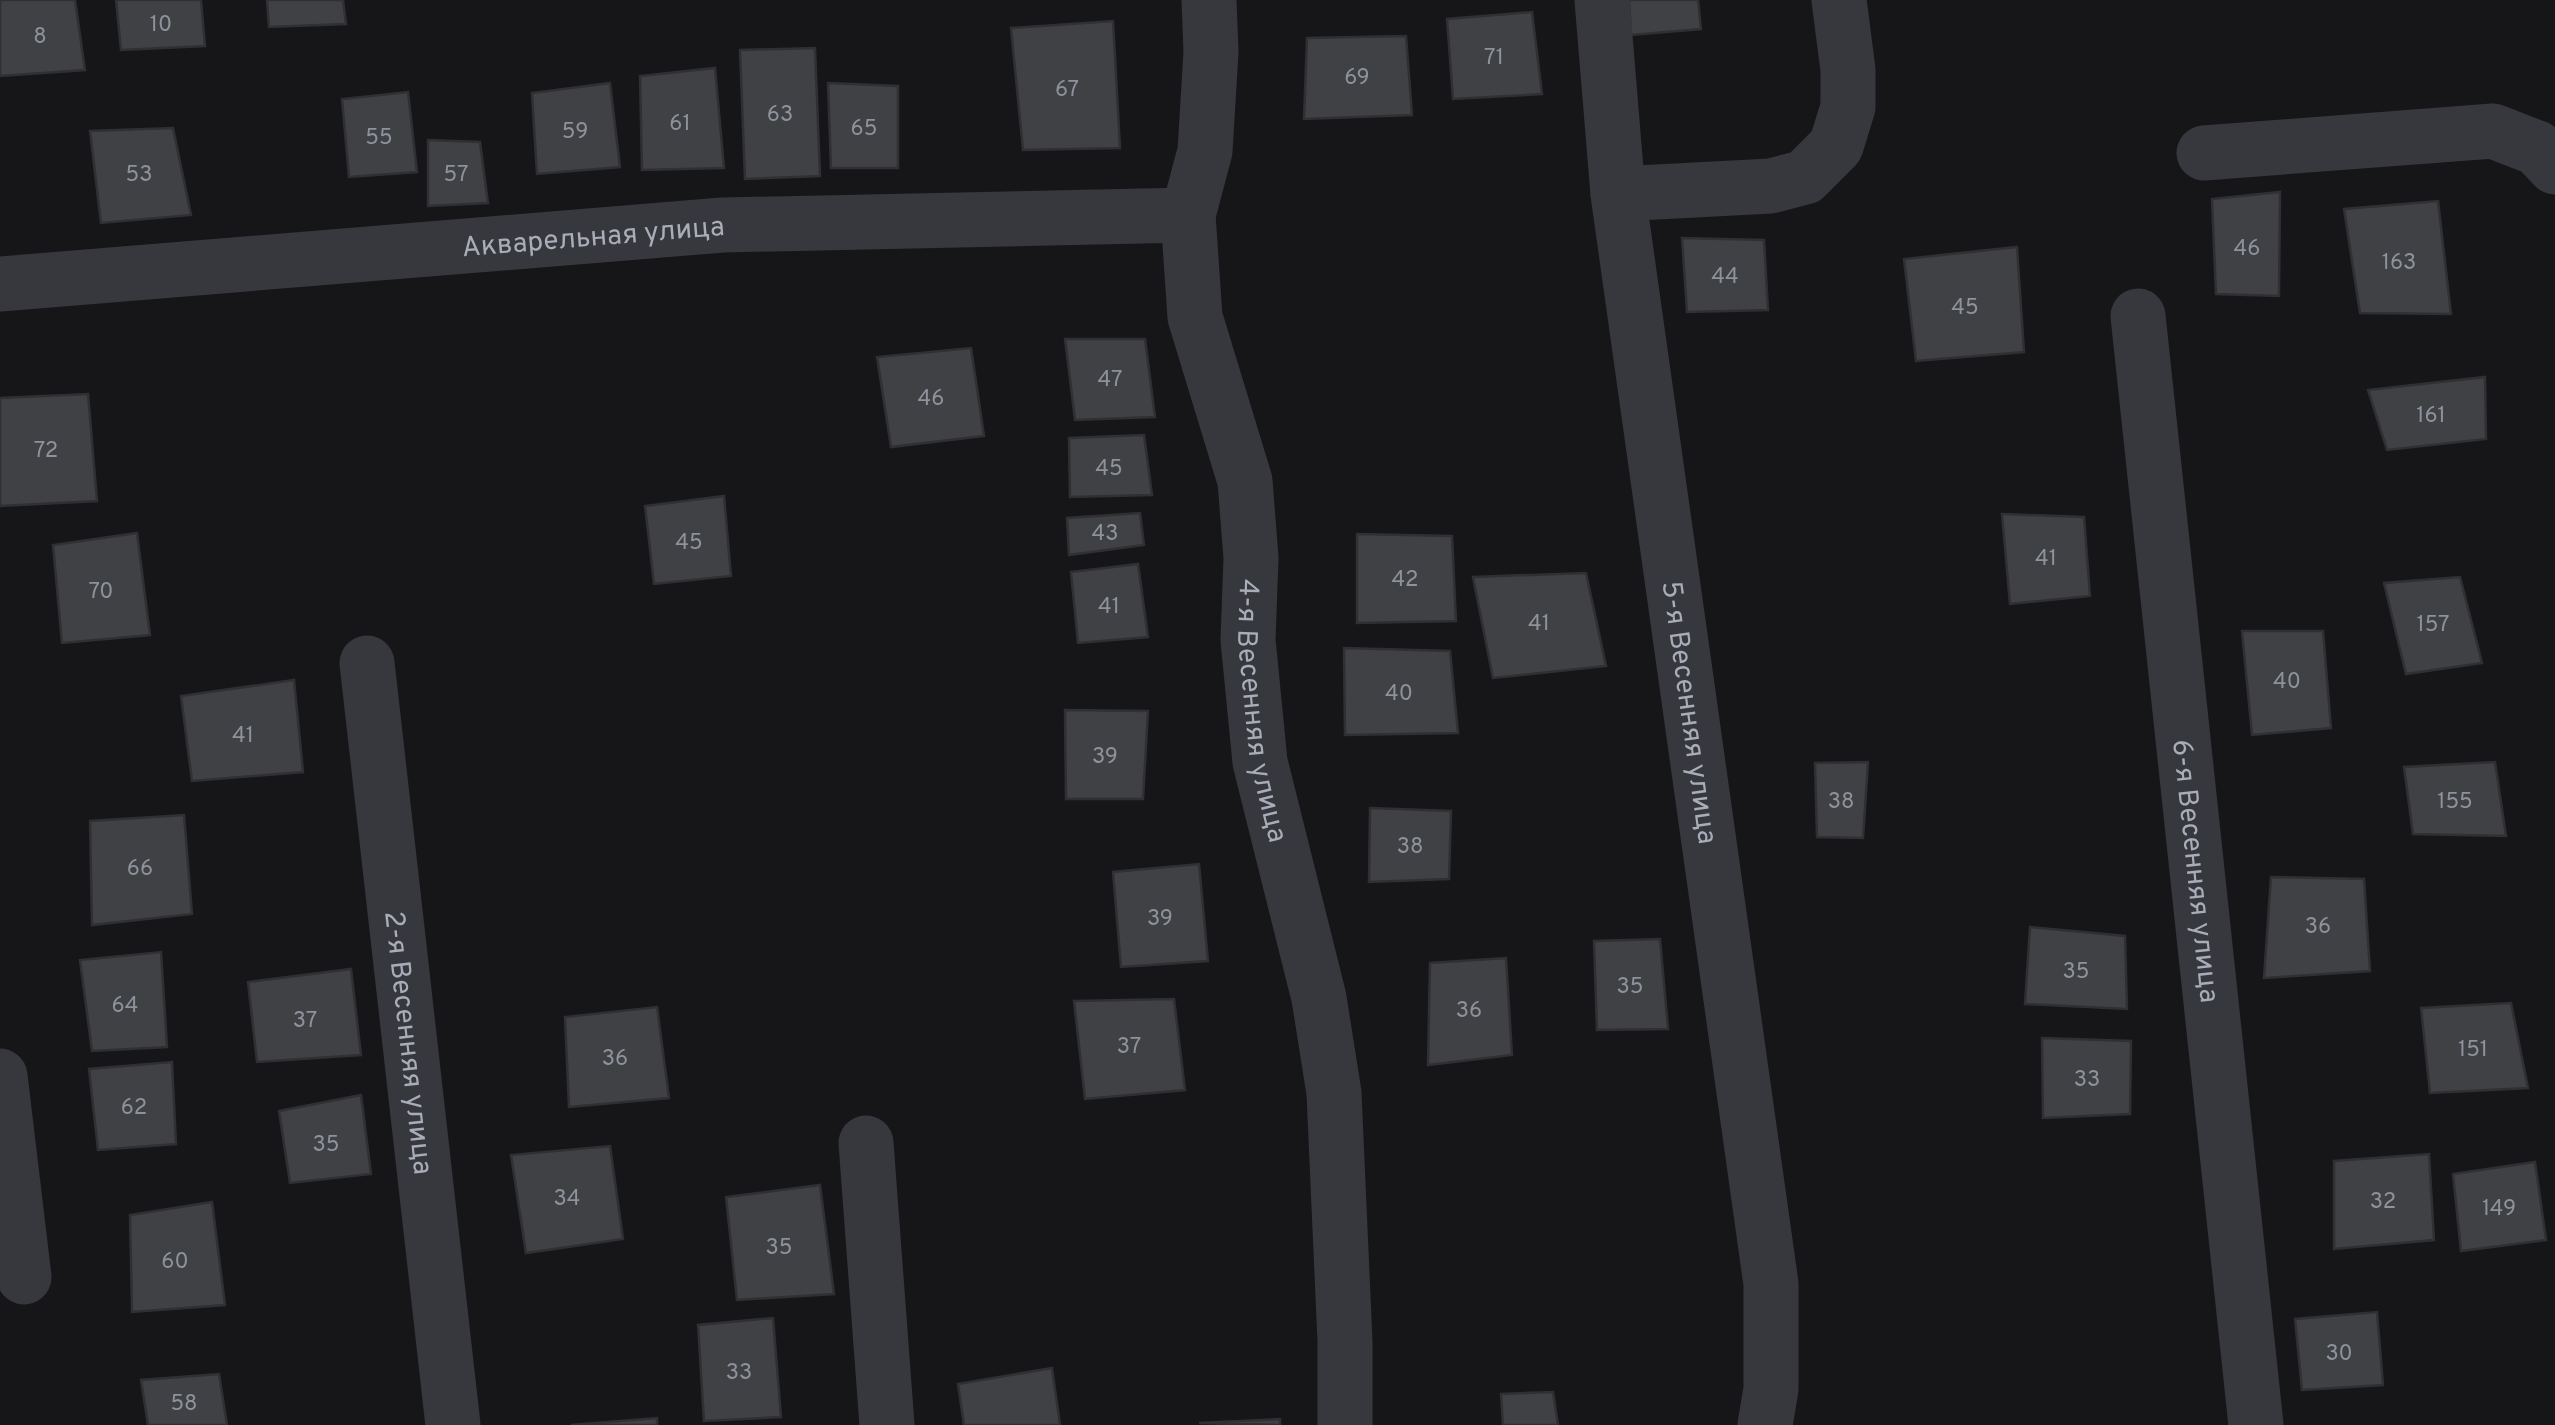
<svg xmlns="http://www.w3.org/2000/svg" width="2555" height="1425" viewBox="0 0 2555 1425" font-family="Overpass,sans-serif">
<style>
.building{fill:#404145;stroke:#303034;stroke-width:2.5}
.lines{fill:none;stroke-linecap:round;stroke-linejoin:round}
.minor{stroke:#37383d;stroke-width:55}
.labels{text-anchor:middle;stroke-width:8;stroke-linejoin:round;paint-order:stroke}
.number-label{font-size:22px;fill:#8e929b}
.street-label{font-size:28px;fill:#a8adb8;stroke:#111113}
</style>
<rect width="100%" height="100%" fill="#161618"/>
<path class="building" d="M0 0H75L85 70 0 76Z
M116 0H201L205 46 121 50Z
M267 0H343L346 24 269 27Z
M1629 0H1698L1701 29 1631 35Z
M1532 12 1542 94 1453 99 1447 19Z
M1113 21 1120 148 1023 150 1011 28Z
M1406 36 1412 115 1304 119 1307 38Z
M815 48 820 176 745 179 740 50Z
M715 68 724 168 642 170 640 76Z
M610 83 620 167 537 174 532 93Z
M828 83 898 86V168H831Z
M408 92 417 172 349 177 342 99Z
M173 128 191 215 101 223 90 131Z
M428 140 480 142 488 203 428 206Z
M2280 192 2279 296 2216 294 2212 199Z
M2438 201 2451 314 2360 313 2344 209Z
M1682 238 1764 240 1768 310 1687 312Z
M2017 247 2024 352 1916 361 1904 259Z
M1065 339H1145L1155 417 1075 420Z
M971 348 984 436 891 447 877 357Z
M2485 377 2486 439 2387 450 2368 390Z
M88 394 97 501 0 506V398Z
M1144 435 1152 495 1070 497 1069 438Z
M724 496 731 576 654 584 645 506Z
M1140 513 1144 545 1069 555 1067 518Z
M2002 514 2084 517 2090 596 2010 604Z
M137 533 150 635 62 643 53 545Z
M1357 534 1452 536 1456 621 1357 623Z
M1138 564 1148 637 1078 643 1071 572Z
M1586 573 1606 666 1493 678 1473 577Z
M2460 577 2482 663 2406 674 2384 583Z
M2242 631H2323L2331 728 2252 735Z
M1344 648 1450 651 1458 733 1345 735Z
M294 680 303 772 192 781 181 696Z
M1065 710 1148 711 1143 799H1066Z
M1868 762 1863 838 1817 837 1815 763Z
M2495 762 2506 836 2413 834 2404 767Z
M1370 808 1451 811 1449 879 1369 882Z
M184 815 192 914 92 925 90 821Z
M1199 864 1208 961 1121 967 1113 872Z
M2271 877 2364 879 2370 971 2264 978Z
M2030 927 2125 936 2127 1009 2025 1004Z
M1660 939 1668 1029 1597 1030 1594 941Z
M161 952 167 1047 92 1051 80 960Z
M1506 958 1512 1055 1428 1065 1430 963Z
M351 969 361 1055 257 1062 248 982Z
M1174 999 1185 1090 1085 1099 1074 1001Z
M2511 1003 2528 1088 2430 1093 2421 1008Z
M657 1007 669 1098 569 1107 565 1017Z
M2042 1038 2131 1041 2130 1114 2043 1118Z
M172 1062 176 1144 98 1150 89 1069Z
M361 1095 371 1174 290 1183 279 1111Z
M610 1146 623 1239 526 1253 511 1155Z
M2429 1154 2434 1240 2334 1249V1161Z
M2535 1162 2546 1240 2461 1251 2453 1174Z
M820 1185 834 1294 737 1300 726 1197Z
M212 1202 225 1305 132 1312 130 1215Z
M2377 1312 2383 1385 2302 1390 2295 1319Z
M773 1318 781 1417 704 1421 698 1325Z
M1052 1368 1060 1425H964L958 1384Z
M219 1374 227 1425H148L141 1380Z
M1553 1392 1558 1425H1503L1501 1394Z
M657 1418V1425H571Z
M1280 1419V1425L1199 1423Z"/>
<g class="lines">
<g class="minor">
<path id="s1" d="M1209 0 1211 52 1205 151 1188 215 1195 317 1245 481 1251 558 1248 640 1260 762 1319 998 1334 1093 1345 1341V1425"/>
<path id="s2" d="M1602 0 1618 194 1771 1284V1389L1765 1425"/>
<path d="M2204 153 2493 131 2537 148 2555 167"/>
<path d="M1618 194 1771 186 1805 177 1836 146 1848 107V70L1839 0"/>
<path id="s3" d="M0 284 723 225 1188 215"/>
<path id="s4" d="M2138 316 2256 1425"/>
<path id="s5" d="M367 663 453 1425"/>
<path d="M0 1076 24 1277"/>
<path d="M866 1143 887 1425"/>
</g>
</g>
<g class="labels">
<g class="number-label">
<text x="161" y="31">10</text>
<text x="40" y="43">8</text>
<text x="1494" y="64">71</text>
<text x="1357" y="84">69</text>
<text x="1067" y="96">67</text>
<text x="780" y="121">63</text>
<text x="680" y="130">61</text>
<text x="864" y="135">65</text>
<text x="575" y="138">59</text>
<text x="379" y="144">55</text>
<text x="139" y="181">53</text>
<text x="456" y="181">57</text>
<text x="2247" y="255">46</text>
<text x="2399" y="269">163</text>
<text x="1725" y="283">44</text>
<text x="1965" y="314">45</text>
<text x="1110" y="386">47</text>
<text x="931" y="405">46</text>
<text x="2431" y="422">161</text>
<text x="46" y="457">72</text>
<text x="1109" y="475">45</text>
<text x="1105" y="540">43</text>
<text x="689" y="549">45</text>
<text x="2046" y="565">41</text>
<text x="1405" y="586">42</text>
<text x="101" y="598">70</text>
<text x="1109" y="613">41</text>
<text x="1539" y="630">41</text>
<text x="2433" y="631">157</text>
<text x="2287" y="688">40</text>
<text x="1399" y="700">40</text>
<text x="243" y="742">41</text>
<text x="1105" y="763">39</text>
<text x="1841" y="808">38</text>
<text x="2455" y="808">155</text>
<text x="1410" y="853">38</text>
<text x="140" y="875">66</text>
<text x="1160" y="925">39</text>
<text x="2318" y="933">36</text>
<text x="2076" y="978">35</text>
<text x="1630" y="993">35</text>
<text x="125" y="1012">64</text>
<text x="1469" y="1017">36</text>
<text x="305" y="1027">37</text>
<text x="1129" y="1053">37</text>
<text x="2473" y="1056">151</text>
<text x="615" y="1065">36</text>
<text x="2087" y="1086">33</text>
<text x="134" y="1114">62</text>
<text x="326" y="1151">35</text>
<text x="567" y="1205">34</text>
<text x="2383" y="1208">32</text>
<text x="2499" y="1215">149</text>
<text x="779" y="1254">35</text>
<text x="175" y="1268">60</text>
<text x="2339" y="1360">30</text>
<text x="739" y="1379">33</text>
<text x="184" y="1410">58</text>
</g>
<g class="street-label">
<text dy="10" stroke="none"><textPath href="#s3" startOffset="595">Акварельная улица</textPath></text>
<text dy="10" stroke="none"><textPath href="#s1" startOffset="722">4-я Весенняя улица</textPath></text>
<text dy="10" stroke="none"><textPath href="#s2" startOffset="718">5-я Весенняя улица</textPath></text>
<text dy="10" stroke="none"><textPath href="#s4" startOffset="558">6-я Весенняя улица</textPath></text>
<text dy="10" stroke="none"><textPath href="#s5" startOffset="382">2-я Весенняя улица</textPath></text>
</g>
</g>
</svg>
